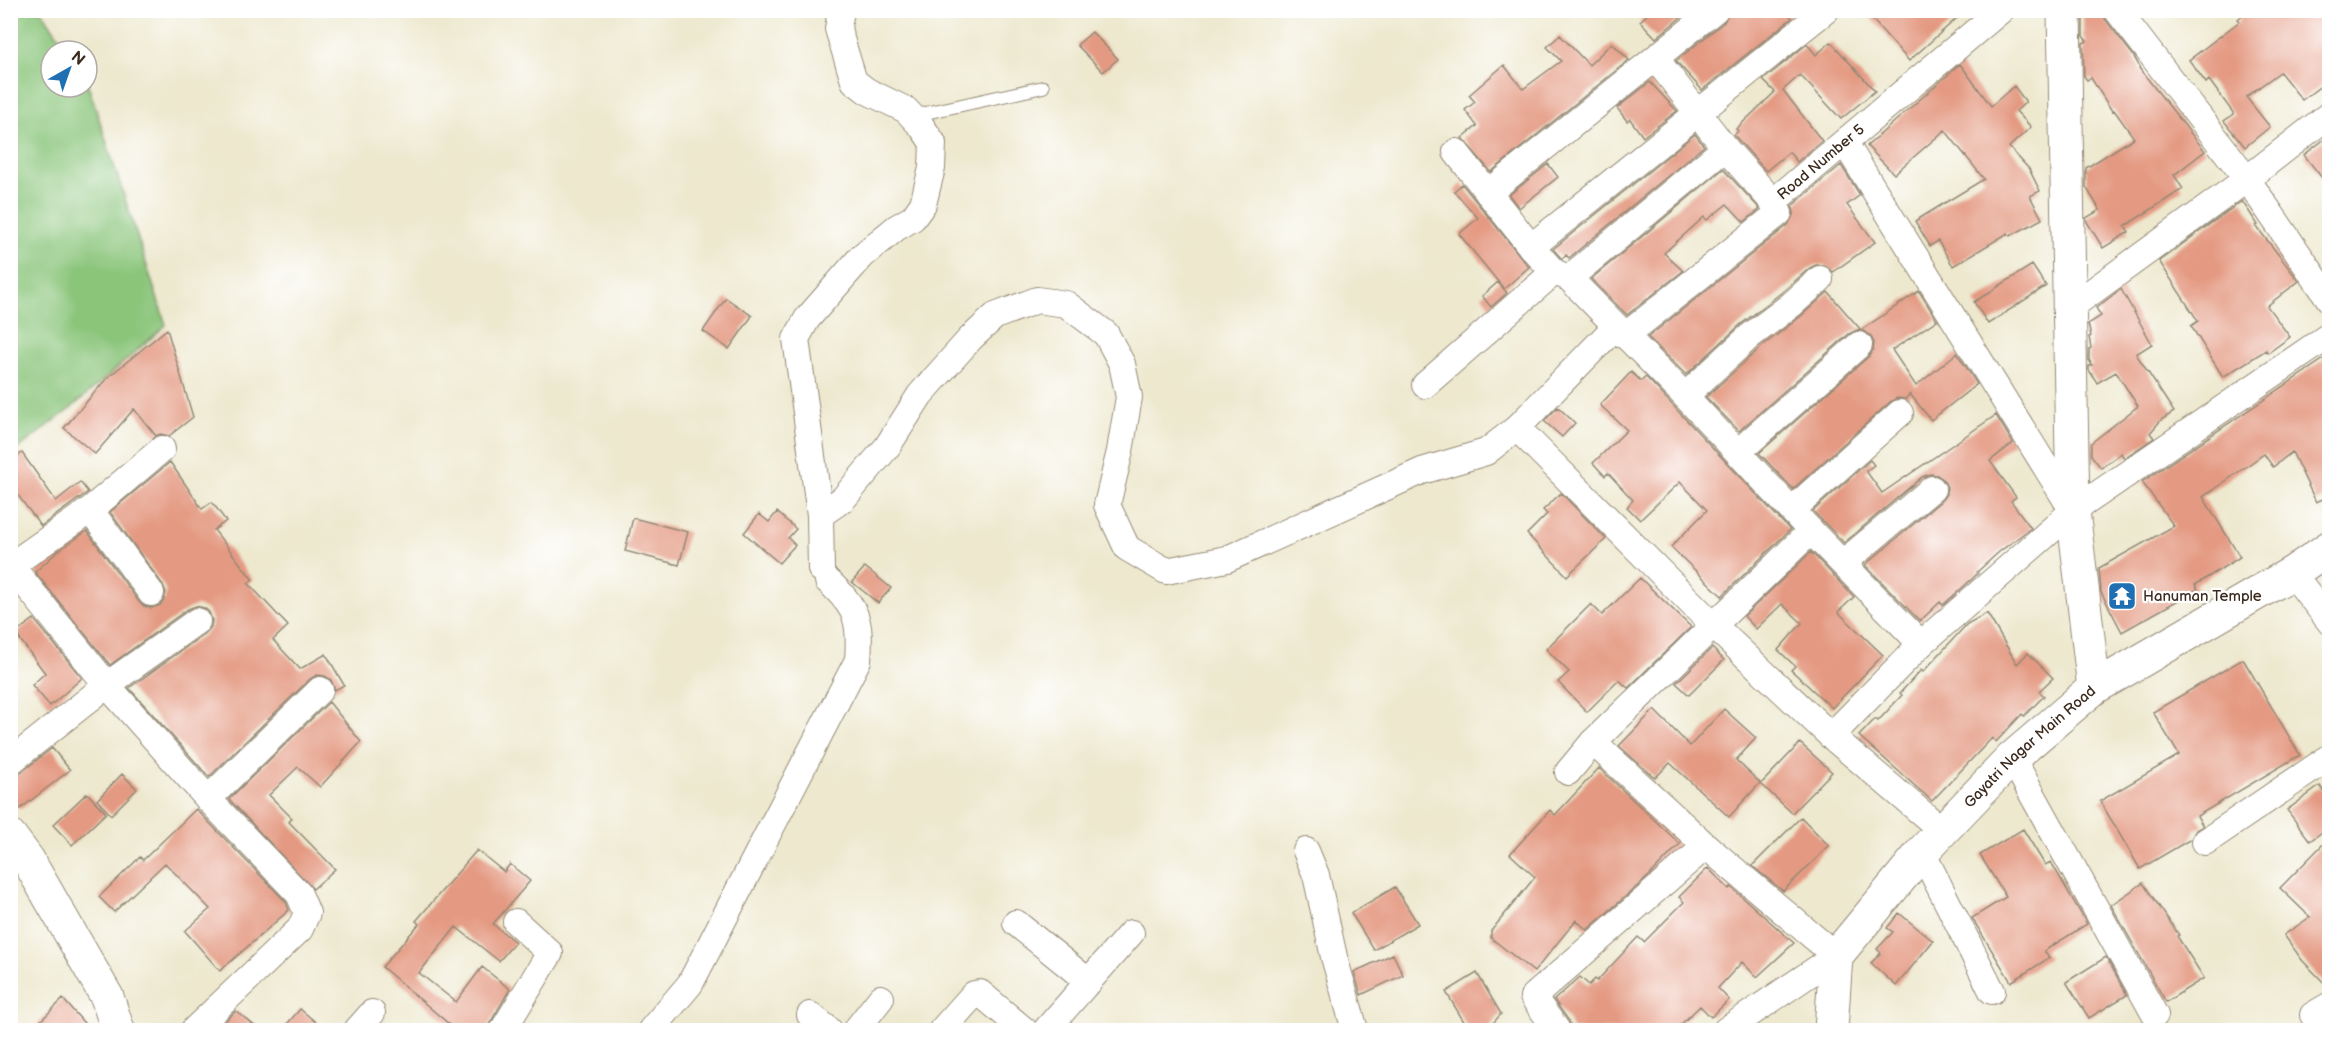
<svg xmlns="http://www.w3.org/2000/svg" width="2340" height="1041" viewBox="0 0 2340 1041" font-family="'Balsamiq Sans',sans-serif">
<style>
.green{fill:#8ac57a;stroke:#62784c;stroke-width:1.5}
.building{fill:#e49a82}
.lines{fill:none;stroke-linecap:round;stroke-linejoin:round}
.lane-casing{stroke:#948976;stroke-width:14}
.street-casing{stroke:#948976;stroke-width:28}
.secondary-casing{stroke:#948976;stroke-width:35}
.lane{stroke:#fff;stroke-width:12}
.street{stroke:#fff;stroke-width:26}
.secondary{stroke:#fff;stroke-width:33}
.labels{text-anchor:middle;stroke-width:4.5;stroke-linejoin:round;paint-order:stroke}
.street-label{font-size:15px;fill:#3b2a1e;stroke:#fff}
.poi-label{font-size:15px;fill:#3b2a1e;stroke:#fff;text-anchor:start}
</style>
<rect width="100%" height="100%" fill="#fff"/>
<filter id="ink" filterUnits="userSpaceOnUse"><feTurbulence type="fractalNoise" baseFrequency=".0167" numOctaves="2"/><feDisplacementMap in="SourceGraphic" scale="12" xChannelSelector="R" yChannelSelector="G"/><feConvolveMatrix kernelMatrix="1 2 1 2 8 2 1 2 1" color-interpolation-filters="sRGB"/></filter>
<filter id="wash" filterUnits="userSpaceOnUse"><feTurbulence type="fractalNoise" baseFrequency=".008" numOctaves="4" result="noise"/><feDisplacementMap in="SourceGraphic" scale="24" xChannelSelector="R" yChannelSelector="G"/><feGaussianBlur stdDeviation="1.35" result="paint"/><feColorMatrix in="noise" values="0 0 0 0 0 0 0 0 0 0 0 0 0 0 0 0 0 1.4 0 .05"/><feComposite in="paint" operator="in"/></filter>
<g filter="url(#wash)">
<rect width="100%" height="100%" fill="#ede8ce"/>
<path class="green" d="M11 10 42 11 68 51H51V87H87V82L166 325 70 409 11 454Z"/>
<g id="blocks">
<path class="building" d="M1652 10H1690L1656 38 1640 21Z
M1730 10H1785L1792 18 1702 90 1676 61 1724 22Z
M1864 10H1966L1909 61Z
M2083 10H2102L2105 19 2133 55 2140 67 2139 68 2205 151 2174 175 2183 189 2125 226 2129 232 2103 248 2087 222 2086 218 2100 210 2086 187V168L2134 138 2114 110 2112 111 2091 78 2087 80 2084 76 2083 43 2087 41 2083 36Z
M2248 10H2323L2330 19V79L2302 100 2280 72 2246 97 2270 127 2245 147 2224 121 2234 114 2209 80 2206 83 2189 60 2240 21 2238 19Z
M1092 32 1118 59 1103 72 1077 45Z
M1560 35 1589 65 1612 43 1629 60 1491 172 1462 138 1477 126 1465 110 1475 102 1469 95 1504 65 1523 89 1561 61 1547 47Z
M1831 42 1875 91 1841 119 1800 75 1783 90 1822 141 1797 162 1789 152 1766 171 1734 135 1738 131 1736 129 1775 92 1763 80 1807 44 1816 55Z
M1960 64 1991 106 2014 86 2026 102 2016 111 2031 127 2009 147 2029 169 2040 191 2030 196 2042 219 2010 236 2008 233 1953 266 1938 241 1930 246 1915 221 1984 179 1945 130 1894 174 1867 146Z
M1650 82 1677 111 1643 137 1630 119 1627 121 1617 108Z
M1695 134 1704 146 1569 258 1566 255 1562 259 1553 249Z
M2330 135V188L2304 155Z
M1548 164 1558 177 1519 208 1509 195Z
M1841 165 1860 195 1847 205 1875 242 1833 272 1824 265H1816L1810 268 1781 293 1740 325 1686 375 1648 337 1788 225 1794 213 1792 206Z
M1723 169 1760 209 1744 222 1727 204 1707 220 1704 217 1664 253 1683 271 1627 315 1591 279Z
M1462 184 1529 267 1504 289 1459 234 1478 218 1454 191Z
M2242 201 2258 225 2256 226 2299 281 2267 306 2290 337 2268 353 2266 350 2223 377 2191 326 2198 321 2159 261Z
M2032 265 2046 286 1988 324 1974 302Z
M1498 282 1507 293 1491 307 1482 296Z
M2121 289 2152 344 2136 354 2174 412 2161 420 2150 433 2154 438 2124 458 2121 453 2101 468 2091 455V443L2138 406 2116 372 2097 383 2089 370V366L2092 365 2089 360V349L2091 348 2089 337 2091 336 2088 324 2101 316 2096 308Z
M1919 291 1937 320 1892 350 1916 386 1957 353 1977 384 1931 420 1910 394 1905 399 1897 398 1890 402 1793 489 1759 453 1869 356 1873 350 1874 343 1870 335 1863 331 1857 330 1849 334 1739 431 1706 397 1760 348 1800 317 1828 292 1861 330Z
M726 298 752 316 729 349 703 331Z
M167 329 193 417 169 436 160 434 156 436 134 409 95 454 64 428 107 378Z
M2330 355V496L2316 502 2292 452 2273 467 2264 454 2203 497 2240 557 2195 585 2198 589 2122 632 2101 592 2099 568 2174 526 2142 482Z
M1631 372 1641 381 1646 377 1790 530 1722 596 1671 547 1707 510 1680 482 1640 520 1627 507 1633 500 1608 473 1605 476 1593 463 1627 430 1600 405Z
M1558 407 1575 423 1562 437 1544 421Z
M1996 415 2013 443 1990 461 2016 497 2011 501 2031 528 1999 552 1977 572 1978 573 1972 579 1943 605 1940 602 1920 621 1865 565 1942 500 1946 494 1947 487 1943 479 1937 475 1930 474 1922 477 1844 543 1813 511 1870 460 1874 465 1866 471 1882 493Z
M22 453 56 501 80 482 88 492 41 526 10 485V461Z
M170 462 202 509 212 502 226 521 214 530 253 580 248 583 288 626 273 640 300 669 326 654 344 685 335 690 331 680 325 676 317 675 310 679 209 777 129 688 206 633 211 627 212 620 209 612 204 608 196 606 188 609 110 665 35 572 58 551 87 531 139 602 144 606 152 608 160 605 164 600 166 592 163 585 110 512Z
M1561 493 1606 539 1567 576 1527 534 1547 514 1543 510Z
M777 512 796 529 788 538 795 545 779 563 744 533 759 514 769 522Z
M633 518 688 532 679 565 625 551Z
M1811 552 1854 597 1838 612 1883 655 1832 708 1791 670 1795 666 1778 650 1802 623 1782 604 1756 629 1744 616Z
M865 567 891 588 878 603 852 582Z
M1640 578 1691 627 1628 688 1619 680 1587 712 1558 682 1569 672 1546 649 1591 604 1602 615Z
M1987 613 2017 664 2028 653 2053 678 2039 691 2044 696 2024 716 2022 714 1996 742 1992 738 1932 801 1859 736 1875 719 1878 721 1902 695 1900 693 1921 670 1923 672 1967 624Z
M34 619 82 678 50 706 32 685 45 673 15 633Z
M1712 648 1724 660 1689 695 1676 683Z
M2243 659 2300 755 2197 816 2203 826 2196 830 2191 839 2140 869 2100 801 2179 755 2153 712Z
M329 702 361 742 320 787 298 767 269 795 292 818 289 822 335 869 313 889 229 799Z
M1724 709 1756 738 1736 760 1760 783 1729 817 1670 763 1655 778 1619 746 1654 710 1690 746Z
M1800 743 1832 772 1792 813 1761 784Z
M52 748 70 770 20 809 10 796V777L19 774Z
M1599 768 1680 844 1649 876 1587 930 1576 920 1534 972 1491 938V931L1535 877 1510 854 1550 810 1555 815Z
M122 774 137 789 111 815 97 800Z
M2320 786 2330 799V826L2310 841 2287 810Z
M87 793 106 813 72 845 53 825Z
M196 809 286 902 289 910 220 971 185 931 210 909 165 863 114 912 99 897 140 857 143 860Z
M1801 817 1829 846 1783 891 1752 866Z
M2023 829 2045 865 2051 862 2087 924 2044 951 2049 958 2011 982 1972 918 2006 897 1980 855Z
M2330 837V989L2302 960 2284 935 2310 917 2280 888Z
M477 850 504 872 510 864 530 881 493 924 515 942 499 961 456 927 419 973 456 1002 482 967 510 989 486 1030H456L382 967 419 924 416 921Z
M1708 868 1729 889 1731 887 1794 943 1757 977 1742 962 1718 988 1729 1000 1711 1017 1700 1006 1675 1030H1572L1569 1021 1554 1000 1580 977 1589 985 1595 979 1597 981 1638 937 1644 942 1684 902 1679 897Z
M2143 883 2179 935 2177 936 2204 978 2166 1002 2111 905Z
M1395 887 1418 924 1374 950 1351 913Z
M1899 913 1933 941 1896 986 1871 963 1881 953 1877 949 1893 932 1887 928Z
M1393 954 1403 975 1361 995 1354 972Z
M2106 957 2127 995 2089 1018 2066 982Z
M1477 973 1501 1014 1487 1030H1469L1446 992Z
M63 999 90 1030H31Z
M300 1009 325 1030H282Z
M236 1011 260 1030H215Z"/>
</g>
</g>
<g filter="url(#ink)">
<use href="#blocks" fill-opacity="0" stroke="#948976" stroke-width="1.5"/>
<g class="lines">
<g class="lane-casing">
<path id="lane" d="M912 116 1043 87"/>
</g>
<g class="street-casing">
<g id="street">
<path d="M2117 10 2247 179 2330 300"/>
<path d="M1656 59 1725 148 1773 202"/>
<path d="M1845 143 2073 511"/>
<path d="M1456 152 1531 247 1554 272 1569 278 1685 396 1811 531 1921 644"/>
<path d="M1488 193 1715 10"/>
<path d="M1531 247 1826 10"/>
<path d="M1569 278 1725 148"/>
<path d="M2071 307 2247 179 2330 114"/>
<path d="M1615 327 1517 428 1713 625 1831 736 1943 831"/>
<path id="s1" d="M1625 336 1779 213 1773 202 2001 10"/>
<path d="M1425 385 1554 272"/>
<path d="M1685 396 1750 336 1791 305 1820 279"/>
<path d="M1738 452 1859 345"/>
<path d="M90 510 151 593"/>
<path d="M1792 510 1900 413"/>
<path d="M820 515 843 499 887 447 920 395 970 339 995 316 1037 300 1066 304 1106 334 1122 364 1129 397 1120 451 1107 505 1127 548 1166 571 1227 559 1422 471 1486 452 1517 428"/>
<path d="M1843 563 1932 489"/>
<path d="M10 566 90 510 162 449"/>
<path d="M11 566 107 685 208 799 299 894 307 913 300 929 194 1030"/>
<path d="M821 569 820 515 796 339 807 319 862 256 896 228 913 218 923 204 932 168 933 143 922 127 906 110 867 91 854 81 838 29 841 10"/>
<path d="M2292 573 2330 622"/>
<path d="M1831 736 1921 644 2073 511 2330 335"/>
<path d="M1593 742 1706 846 1836 956 1726 1030"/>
<path d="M2012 758 2155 1015"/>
<path d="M10 762 107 685 197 621"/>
<path d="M1568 772 1593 742 1811 531"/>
<path d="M208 799 320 690"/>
<path d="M2205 842 2330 757"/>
<path d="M1306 851 1316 875 1334 957 1355 1030"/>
<path d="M1922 852 1992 991"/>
<path d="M1016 923 1089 982"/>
<path d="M810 1015 829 1030"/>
<path d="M2313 1015 2330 1005"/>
<path d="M357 1030 372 1013"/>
<path d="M503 1030 550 953 516 922"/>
<path d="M651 1030 690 984 858 660C861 620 857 608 828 581"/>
<path d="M856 1030 881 998"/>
<path d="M942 1030 974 994 980 993 1024 1030"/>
<path d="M1046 1030 1131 933"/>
<path d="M1557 1030 1533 997 1706 846"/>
</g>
</g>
<g class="secondary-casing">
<g id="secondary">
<path d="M2064 10 2073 511 2094 688"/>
<path d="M10 836 28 860 107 997 118 1030"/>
<path id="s2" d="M1831 1030 1836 956 1922 852 2012 758 2094 688 2292 573 2330 547"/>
</g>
</g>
<use href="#lane" class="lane"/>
<use href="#street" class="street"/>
<use href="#secondary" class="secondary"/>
</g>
</g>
<defs>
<g id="temple-square" transform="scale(1.5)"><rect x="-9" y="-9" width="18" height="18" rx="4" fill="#1f6fb2" stroke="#fff"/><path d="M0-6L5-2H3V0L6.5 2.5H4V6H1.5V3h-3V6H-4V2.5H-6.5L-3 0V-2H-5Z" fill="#fff"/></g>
</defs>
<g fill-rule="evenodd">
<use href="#temple-square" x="2122" y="596"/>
</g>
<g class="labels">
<g class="street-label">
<text dy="5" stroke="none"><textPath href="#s1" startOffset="272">Road Number 5</textPath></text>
<text dy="5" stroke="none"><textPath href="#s2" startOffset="360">Gayatri Nagar Main Road</textPath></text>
</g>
<g class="poi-label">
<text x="2143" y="601">Hanuman Temple</text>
</g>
</g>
<rect width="2340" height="1041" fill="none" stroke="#fff" stroke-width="36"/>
<g transform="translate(69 69) rotate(40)"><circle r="28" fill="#ffffff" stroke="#b1aaa5" stroke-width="1.5"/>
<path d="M0-4.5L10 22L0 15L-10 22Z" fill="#1f6fb2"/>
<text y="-9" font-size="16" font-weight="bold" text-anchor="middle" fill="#3b2a1e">N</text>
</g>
</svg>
